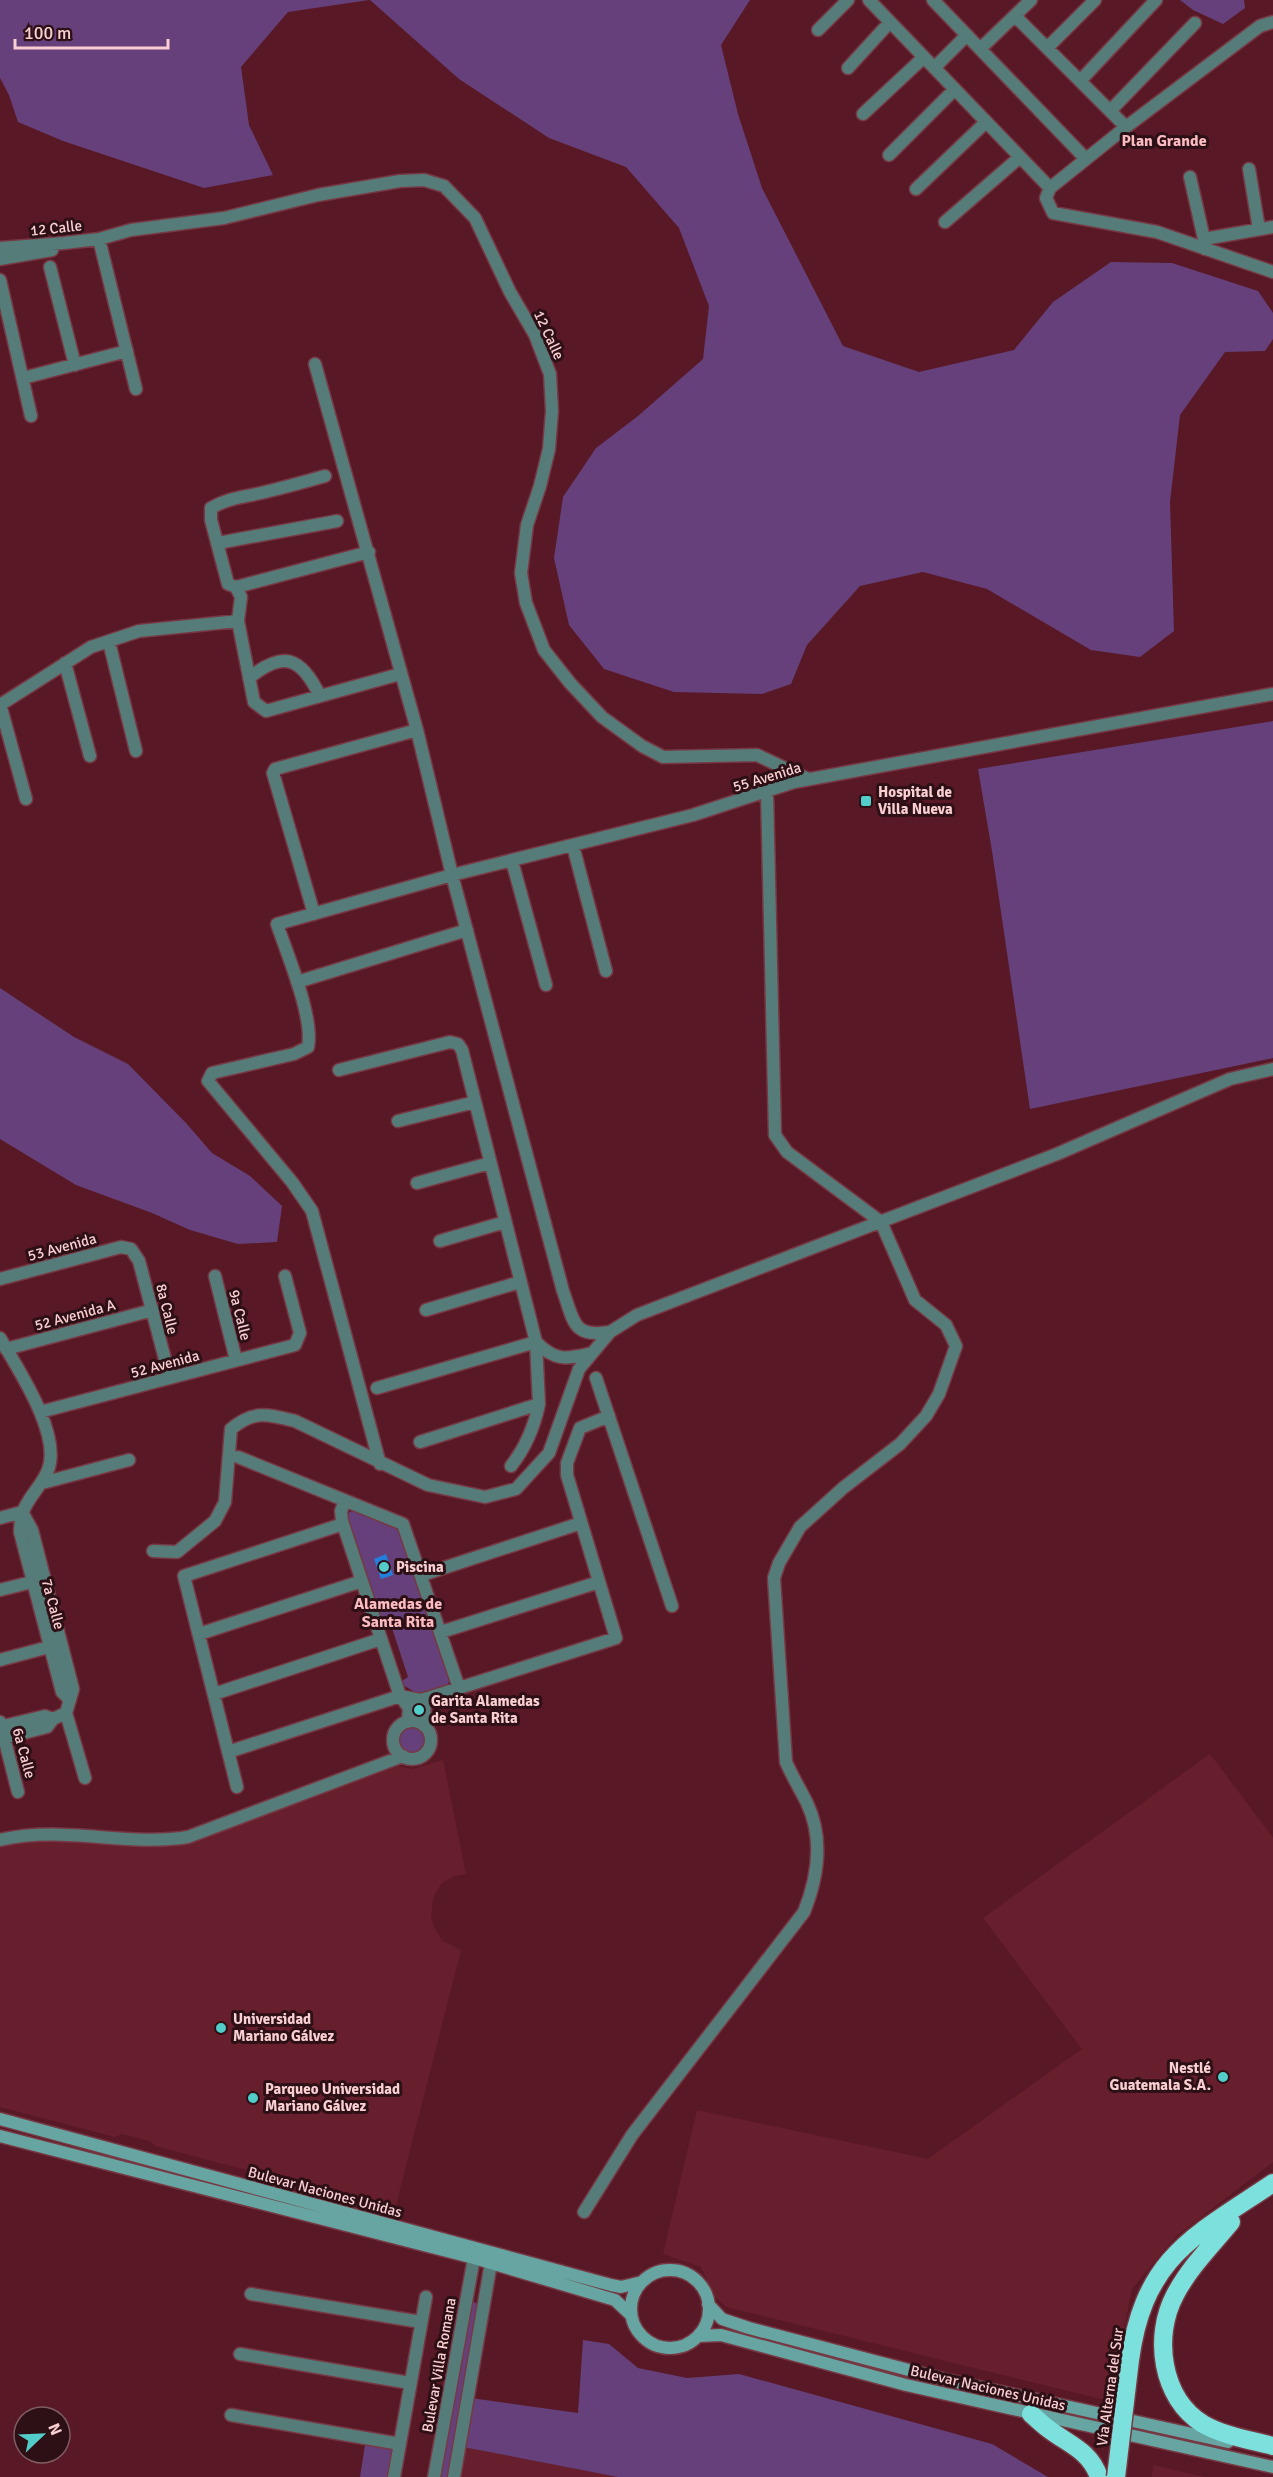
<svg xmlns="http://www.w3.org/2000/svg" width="1273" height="2477" viewBox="0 0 1273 2477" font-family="Signika,sans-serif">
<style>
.built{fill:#681f2d}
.green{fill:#66407b}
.water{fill:#237fdb}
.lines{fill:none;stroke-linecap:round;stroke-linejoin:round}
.street-casing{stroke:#763944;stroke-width:15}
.secondary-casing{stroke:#763944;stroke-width:15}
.highway-casing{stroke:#763944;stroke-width:21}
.street{stroke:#567c7a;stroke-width:12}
.secondary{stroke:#66a5a2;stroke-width:12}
.highway{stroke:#7ce1dd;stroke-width:18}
.highway-bridge-casing{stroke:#763944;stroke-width:21;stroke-linecap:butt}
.highway-bridge{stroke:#7ce1dd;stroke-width:18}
.poi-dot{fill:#53cdca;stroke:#2d1015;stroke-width:2}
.labels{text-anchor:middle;stroke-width:6;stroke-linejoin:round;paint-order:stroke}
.street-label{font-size:15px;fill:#f9cfd2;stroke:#2d1015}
.poi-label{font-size:15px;font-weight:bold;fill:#f9cfd2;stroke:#2d1015;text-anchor:start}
.neighbourhood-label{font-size:16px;font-weight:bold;fill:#fcbbc1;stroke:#2d1015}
</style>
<rect width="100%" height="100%" fill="#591825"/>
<path class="built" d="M1210 1754 1273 1838V2162L1175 2237 1132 2289 1109 2401 726 2307 715 2297 701 2267 663 2254 697 2110 928 2159 1082 2049 983 1918Z
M443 1760 466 1874 454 1876 441 1884 433 1898 431 1916 433 1925 442 1941 461 1950 395 2209 155 2146 150 2141 122 2134 115 2137 0 2107V1847L37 1839 165 1844 191 1843 398 1766 413 1769Z
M463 2447 618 2477H457Z
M1153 2465 1205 2477H1152Z"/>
<path class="green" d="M0 0H369L288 12 241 67 249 125 273 175 204 188 63 141 18 122 9 95 0 78Z
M370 0H750L721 45 738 114 762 188 843 346 919 372 1014 350 1053 302 1111 262 1172 263 1258 291 1273 313V339L1265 351 1225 352 1180 415 1170 502 1174 631 1140 657 1091 650 987 589 923 572 860 586 807 645 791 684 762 694 674 692 604 669 569 625 554 558 563 497 596 448 638 416 703 359 709 306 679 228 626 167 549 138 459 79Z
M1180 0H1244L1245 8 1223 24 1193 10Z
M1273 721V1058L1030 1109 992 851 978 769Z
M0 988 74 1037 128 1064 186 1123 212 1153 250 1176 282 1206 277 1242 238 1244 190 1230 152 1213 76 1185 0 1139Z
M354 1510 400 1529 450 1679 448 1684 418 1694 403 1685 402 1681 408 1677 390 1622 384 1623 381 1619 348 1518V1513Z
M398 1740a14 14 0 1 1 28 0a14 14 0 1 1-28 0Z
M466 2300 483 2305 453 2477H434Z
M583 2340 609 2344 638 2368 687 2378 739 2374 992 2444 1048 2477H618L463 2447 471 2398 578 2413Z
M365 2445 393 2449 389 2477H360Z"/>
<path class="water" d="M386 1554 393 1575 381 1579 374 1559Z"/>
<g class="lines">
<g class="street-casing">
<path id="street" d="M869 0 1050 188
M933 0 1086 159
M1015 16 1126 127
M1273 22 1260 26 1126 127 1050 188 1046 198 1053 213 1157 232 1273 272
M818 30 848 0
M1047 48 1095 0
M980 49 1031 0
M848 68 890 22
M934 68 967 35
M1080 81 1156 0
M1110 111 1195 23
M863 114 924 57
M889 155 955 89
M1249 169 1259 229
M1190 177 1204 239 1205 249
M916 189 986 122
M945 222 1020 157
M99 239 136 389
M1204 239 1273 227
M0 248 64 243 99 239 131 230 224 218 318 195 400 181 424 180 444 186 475 218 510 292 535 335 550 374 552 411 549 449 540 486 527 525 521 573 526 603 544 650 570 683 602 717 642 746 663 757 757 755 808 779
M0 259 52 250
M50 267 75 365
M0 280 31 416
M315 364 417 730 452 875 563 1291C574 1321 572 1338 610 1332
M23 378 127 351
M325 476C304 482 282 488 261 493 243 497 228 498 211 508V520L228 584 236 587 369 552
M218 543 337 521
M236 587 241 597 238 621 254 702 266 711 400 674
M109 642 136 751
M65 663 90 756
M249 678C284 650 301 657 320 696
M0 704 26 799
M0 705 91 647 139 631 238 621
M573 846 606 971
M512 861 546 985
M314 914 273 773 275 769 417 730
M297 982 467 930
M339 1070 450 1042 458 1044 462 1050 536 1342C556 1362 566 1359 592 1353
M398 1121 475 1102
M417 1183 490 1163
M440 1241 505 1222
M215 1276 236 1360
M0 1279 121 1247 131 1249 139 1261 170 1378
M426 1310 520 1282
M0 1338C18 1369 62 1435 48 1470 42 1486 27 1498 22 1514 21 1520 20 1526 20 1532L62 1692 70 1700
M6 1349 153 1310
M596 1378 672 1606
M377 1388 536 1342 539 1404 420 1442
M40 1412 295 1345 300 1333 285 1276
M238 1457 403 1524 459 1688
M380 1464 312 1211 292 1182 208 1081 212 1073 294 1054 308 1047C314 1017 287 954 277 924L452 875 693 815 794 782 1273 694
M511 1466C526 1447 534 1428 539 1404
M42 1483 129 1460
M345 1501 341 1511 342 1521 400 1696 409 1708 408 1722
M22 1512 32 1530 73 1689 66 1713 85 1778
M0 1518 22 1512
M153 1551 177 1552 215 1521 225 1502 231 1429C254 1410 267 1414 295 1421L428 1485 485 1497 516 1489 549 1453 579 1369 610 1332 637 1315 1057 1154 1230 1079 1273 1069
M422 1575 581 1523
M0 1590 32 1582
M441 1632 599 1582
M199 1634 362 1581
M0 1660 49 1647
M214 1694 381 1639
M393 1740a19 19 0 1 1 38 0a19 19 0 1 1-38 0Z
M0 1722 18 1792
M424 1726 425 1699
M0 1727 45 1716 53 1719
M0 1739 47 1727 53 1719 66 1713
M228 1752 400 1696 420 1700 431 1697 616 1638 567 1475V1463L580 1428 609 1416
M237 1787 184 1576 343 1524
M0 1840C64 1825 126 1847 188 1837L403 1756
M584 2212 632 2135 804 1912C818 1877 824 1839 807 1803 800 1789 792 1776 786 1762L774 1578 779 1563 800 1527 843 1488 900 1444 926 1416 939 1394 956 1346 946 1325 915 1300 881 1222 787 1152 775 1135 767 792
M251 2294 421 2322
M240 2354 410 2383
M231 2415 400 2444
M394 2477 426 2297
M434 2477 474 2258
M454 2477 491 2263"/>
</g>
<g class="secondary-casing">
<path id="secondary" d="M0 2119 611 2285 621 2287 642 2282
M0 2136 474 2258 615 2300 631 2315
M631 2309a39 39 0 1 1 78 0a39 39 0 1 1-78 0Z
M708 2304 722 2319 749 2328 943 2379 1228 2442
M698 2336 721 2335 906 2385 1273 2467"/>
</g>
<g class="highway-casing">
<path id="highway" d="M1231 2222C1212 2245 1189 2268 1175 2295 1153 2336 1161 2398 1203 2424 1224 2436 1250 2440 1273 2446
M1130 2360C1144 2257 1194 2236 1273 2183
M1031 2414C1038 2420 1044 2426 1050 2430 1070 2445 1090 2451 1099 2477"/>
</g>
<use href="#street" class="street"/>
<use href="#secondary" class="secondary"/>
<use href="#highway" class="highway"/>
<g class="highway-bridge-casing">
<path id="highway-bridge" d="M1116 2477 1130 2360"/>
</g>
<use href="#highway-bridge" class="highway-bridge"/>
</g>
<g class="poi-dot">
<rect x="860" y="795" width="12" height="12" rx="3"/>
<circle cx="384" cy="1567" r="6"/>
<circle cx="419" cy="1710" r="6"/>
<circle cx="221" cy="2028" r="6"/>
<circle cx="1223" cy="2077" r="6"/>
<circle cx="253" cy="2098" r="6"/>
</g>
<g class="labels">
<g class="street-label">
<text transform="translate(56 228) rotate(-6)" y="5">12 Calle</text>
<text transform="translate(549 335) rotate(65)" y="5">12 Calle</text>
<text transform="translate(767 777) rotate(-17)" y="5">55 Avenida</text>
<text transform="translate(62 1247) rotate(-15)" y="5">53 Avenida</text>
<text transform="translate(167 1309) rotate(76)" y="5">8a Calle</text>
<text transform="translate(75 1315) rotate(-15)" y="5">52 Avenida A</text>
<text transform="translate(240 1315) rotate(76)" y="5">9a Calle</text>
<text transform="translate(165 1364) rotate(-15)" y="5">52 Avenida</text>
<text transform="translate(53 1604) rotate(75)" y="5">7a Calle</text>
<text transform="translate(24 1753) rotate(75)" y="5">6a Calle</text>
<text transform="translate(325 2192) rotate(15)" y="5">Bulevar Naciones Unidas</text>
<text transform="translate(439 2365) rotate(-80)" y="5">Bulevar Villa Romana</text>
<text transform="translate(1110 2387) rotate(-82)" y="5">Vía Alterna del Sur</text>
<text transform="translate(988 2388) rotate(13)" y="5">Bulevar Naciones Unidas</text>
</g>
<g class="poi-label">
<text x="878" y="797">Hospital de<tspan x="878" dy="17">Villa Nueva</tspan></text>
<text x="396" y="1572">Piscina</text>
<text x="431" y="1706">Garita Alamedas<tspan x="431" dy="17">de Santa Rita</tspan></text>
<text x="233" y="2024">Universidad<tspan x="233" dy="17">Mariano Gálvez</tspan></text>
<text x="1211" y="2073" text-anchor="end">Nestlé<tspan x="1211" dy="17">Guatemala S.A.</tspan></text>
<text x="265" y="2094">Parqueo Universidad<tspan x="265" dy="17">Mariano Gálvez</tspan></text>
</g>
<g class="neighbourhood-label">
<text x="1164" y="146">Plan Grande</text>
<text x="398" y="1609">Alamedas de<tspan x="398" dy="18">Santa Rita</tspan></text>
</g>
</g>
<g transform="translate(42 2435) rotate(67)"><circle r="28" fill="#2d1015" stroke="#7f5c61" stroke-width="1.5"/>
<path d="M0-4.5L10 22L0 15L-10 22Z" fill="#53cdca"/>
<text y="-9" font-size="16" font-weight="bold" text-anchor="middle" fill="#f9cfd2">N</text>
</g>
<path d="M15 39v9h153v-9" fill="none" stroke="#f9cfd2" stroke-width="3"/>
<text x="24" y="39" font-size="18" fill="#f9cfd2" stroke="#2d1015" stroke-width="4.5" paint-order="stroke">100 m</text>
</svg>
